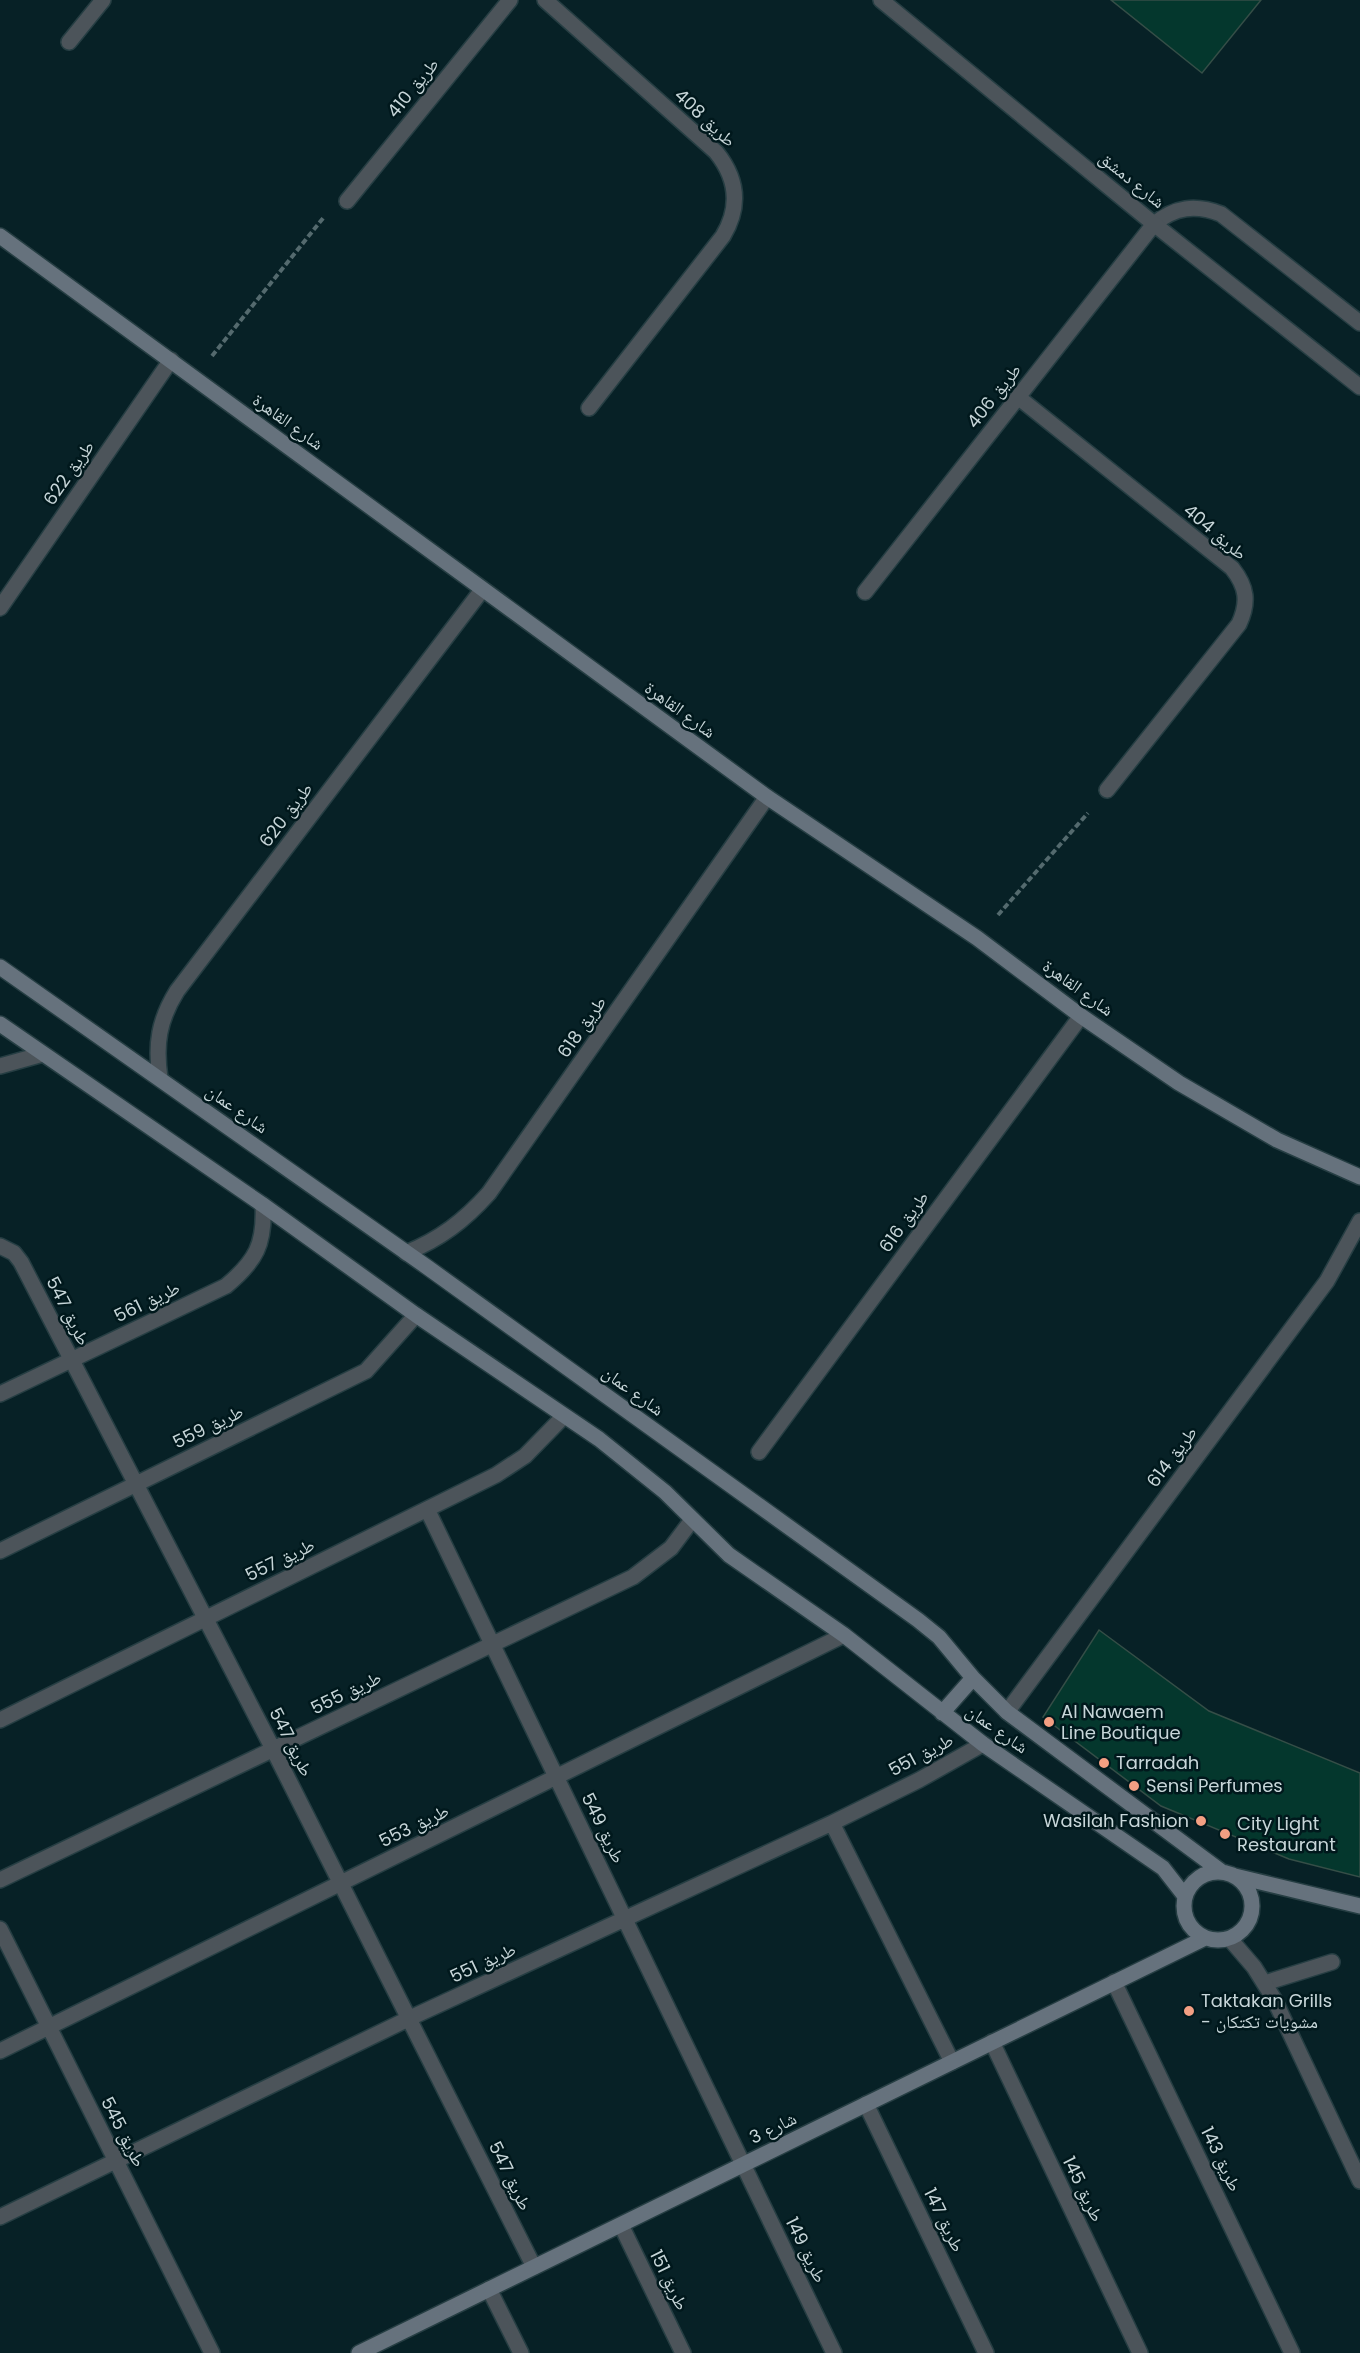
<svg xmlns="http://www.w3.org/2000/svg" width="1360" height="2353" viewBox="0 0 1360 2353" font-family="Poppins,'Noto Naskh Arabic',sans-serif">
<style>
.building{fill:#04372d;stroke:#354e47;stroke-width:1.5}
.lines{fill:none;stroke-linecap:round;stroke-linejoin:round}
.lane-casing{stroke:#263e43;stroke-width:18}
.street-casing{stroke:#263e43;stroke-width:18}
.secondary-casing{stroke:#263e43;stroke-width:18}
.path{stroke:#546a6e;stroke-width:4;stroke-dasharray:6 3;stroke-linecap:butt}
.lane{stroke:#4c545a;stroke-width:15}
.street{stroke:#4c545a;stroke-width:15}
.secondary{stroke:#66727d;stroke-width:15}
.poi-dot{fill:#f39f83;stroke:#00181c;stroke-width:2}
.labels{text-anchor:middle;stroke-width:5;stroke-linejoin:round;paint-order:stroke}
.street-label{font-size:18px;fill:#c7d6d9;stroke:#00181c}
.poi-label{font-size:18px;fill:#c7d6d9;stroke:#00181c;text-anchor:start}
</style>
<rect width="100%" height="100%" fill="#072126"/>
<path class="building" d="M1111 0H1261L1202 73Z
M1099 1630 1209 1711 1360 1773V1877L1289 1859 1161 1806 1043 1717Z"/>
<g class="lines">
<g class="lane-casing">
<path id="lane" d="M1154 224C1175 207 1195 204 1221 214L1360 323
M1265 1983 1332 1962"/>
</g>
<g class="street-casing">
<path id="street" d="M545 0 716 152C737 178 741 206 723 236L589 408
M881 0 1154 224 1360 387
M69 42 103 0
M347 201 510 0
M1018 397 1232 568C1247 587 1249 602 1239 624L1107 790
M865 592 1154 224
M0 608 171 360
M0 1066 43 1054
M160 1078C155 1044 159 1020 177 991L482 590
M0 1246 14 1253 21 1262 273 1749 534 2267
M406 1253C440 1239 464 1221 489 1193L767 797
M0 1394 226 1286C256 1261 265 1244 263 1205
M759 1452 1081 1016
M427 1509 834 2353
M0 1551 366 1371 416 1315
M1007 1712 1327 1281 1360 1221
M0 1720 496 1475 525 1456 564 1416
M832 1823 952 2062
M0 1880 633 1577 671 1548 692 1520
M0 1929 212 2353
M1230 1939 1254 1967 1274 1999 1360 2181
M1114 1982 1292 2353
M992 2042 1140 2353
M0 2051 844 1635
M866 2104 986 2353
M0 2217 410 2018 832 1823 919 1780 983 1744
M621 2225 683 2353
M489 2289 521 2353"/>
</g>
<g class="secondary-casing">
<path id="secondary" d="M0 236 767 797 977 938 1081 1016 1179 1083 1277 1140 1360 1177
M0 967 427 1267 918 1620 939 1637 973 1678 1007 1712 1222 1872
M0 1024 263 1205 416 1315 599 1439 665 1492 729 1555 844 1635 983 1744 1163 1868 1184 1895
M942 1713 973 1678
M1184 1906a34 34 0 1 1 68 0a34 34 0 1 1-68 0Z
M1235 1876 1360 1906
M359 2353 1205 1938"/>
</g>
<path class="path" d="M212 356 324 217
M998 915 1088 813"/>
<use href="#lane" class="lane"/>
<use href="#street" class="street"/>
<use href="#secondary" class="secondary"/>
</g>
<g class="poi-dot">
<circle cx="1049" cy="1722" r="6"/>
<circle cx="1104" cy="1763" r="6"/>
<circle cx="1134" cy="1786" r="6"/>
<circle cx="1201" cy="1821" r="6"/>
<circle cx="1225" cy="1834" r="6"/>
<circle cx="1189" cy="2011" r="6"/>
</g>
<g class="labels">
<g class="street-label">
<text transform="translate(413 88) rotate(-51)" y="6">طريق 410</text>
<text transform="translate(705 118) rotate(43)" y="6">طريق 408</text>
<text transform="translate(1132 180) rotate(39)" y="6">شارع دمشق</text>
<text transform="translate(994 396) rotate(-52)" y="6">طريق 406</text>
<text transform="translate(288 422) rotate(36)" y="6">شارع القاهرة</text>
<text transform="translate(69 473) rotate(-55)" y="6">طريق 622</text>
<text transform="translate(1215 532) rotate(40)" y="6">طريق 404</text>
<text transform="translate(680 710) rotate(36)" y="6">شارع القاهرة</text>
<text transform="translate(286 815) rotate(-53)" y="6">طريق 620</text>
<text transform="translate(1078 988) rotate(36)" y="6">شارع القاهرة</text>
<text transform="translate(582 1027) rotate(-55)" y="6">طريق 618</text>
<text transform="translate(237 1109) rotate(35)" y="6">شارع عمان</text>
<text transform="translate(904 1222) rotate(-54)" y="6">طريق 616</text>
<text transform="translate(147 1302) rotate(-26)" y="6">طريق 561</text>
<text transform="translate(68 1311) rotate(63)" y="6">طريق 547</text>
<text transform="translate(633 1391) rotate(36)" y="6">شارع عمان</text>
<text transform="translate(208 1427) rotate(-26)" y="6">طريق 559</text>
<text transform="translate(1172 1457) rotate(-53)" y="6">طريق 614</text>
<text transform="translate(280 1560) rotate(-26)" y="6">طريق 557</text>
<text transform="translate(346 1693) rotate(-26)" y="6">طريق 555</text>
<text transform="translate(997 1729) rotate(35)" y="6">شارع عمان</text>
<text transform="translate(291 1742) rotate(63)" y="6">طريق 547</text>
<text transform="translate(921 1755) rotate(-28)" y="6">طريق 551</text>
<text transform="translate(414 1826) rotate(-26)" y="6">طريق 553</text>
<text transform="translate(603 1828) rotate(64)" y="6">طريق 549</text>
<text transform="translate(483 1963) rotate(-25)" y="6">طريق 551</text>
<text transform="translate(773 2128) rotate(-26)" y="6">شارع 3</text>
<text transform="translate(123 2132) rotate(63)" y="6">طريق 545</text>
<text transform="translate(1221 2159) rotate(64)" y="6">طريق 143</text>
<text transform="translate(510 2176) rotate(64)" y="6">طريق 547</text>
<text transform="translate(1083 2189) rotate(64)" y="6">طريق 145</text>
<text transform="translate(944 2220) rotate(64)" y="6">طريق 147</text>
<text transform="translate(806 2250) rotate(64)" y="6">طريق 149</text>
<text transform="translate(669 2280) rotate(64)" y="6">طريق 151</text>
</g>
<g class="poi-label">
<text x="1061" y="1718">Al Nawaem<tspan x="1061" dy="21">Line Boutique</tspan></text>
<text x="1116" y="1769">Tarradah</text>
<text x="1146" y="1792">Sensi Perfumes</text>
<text x="1189" y="1827" text-anchor="end">Wasilah Fashion</text>
<text x="1237" y="1830">City Light<tspan x="1237" dy="21">Restaurant</tspan></text>
<text x="1201" y="2007">Taktakan Grills<tspan x="1201" dy="21">- مشويات تكتكان</tspan></text>
</g>
</g>
</svg>
